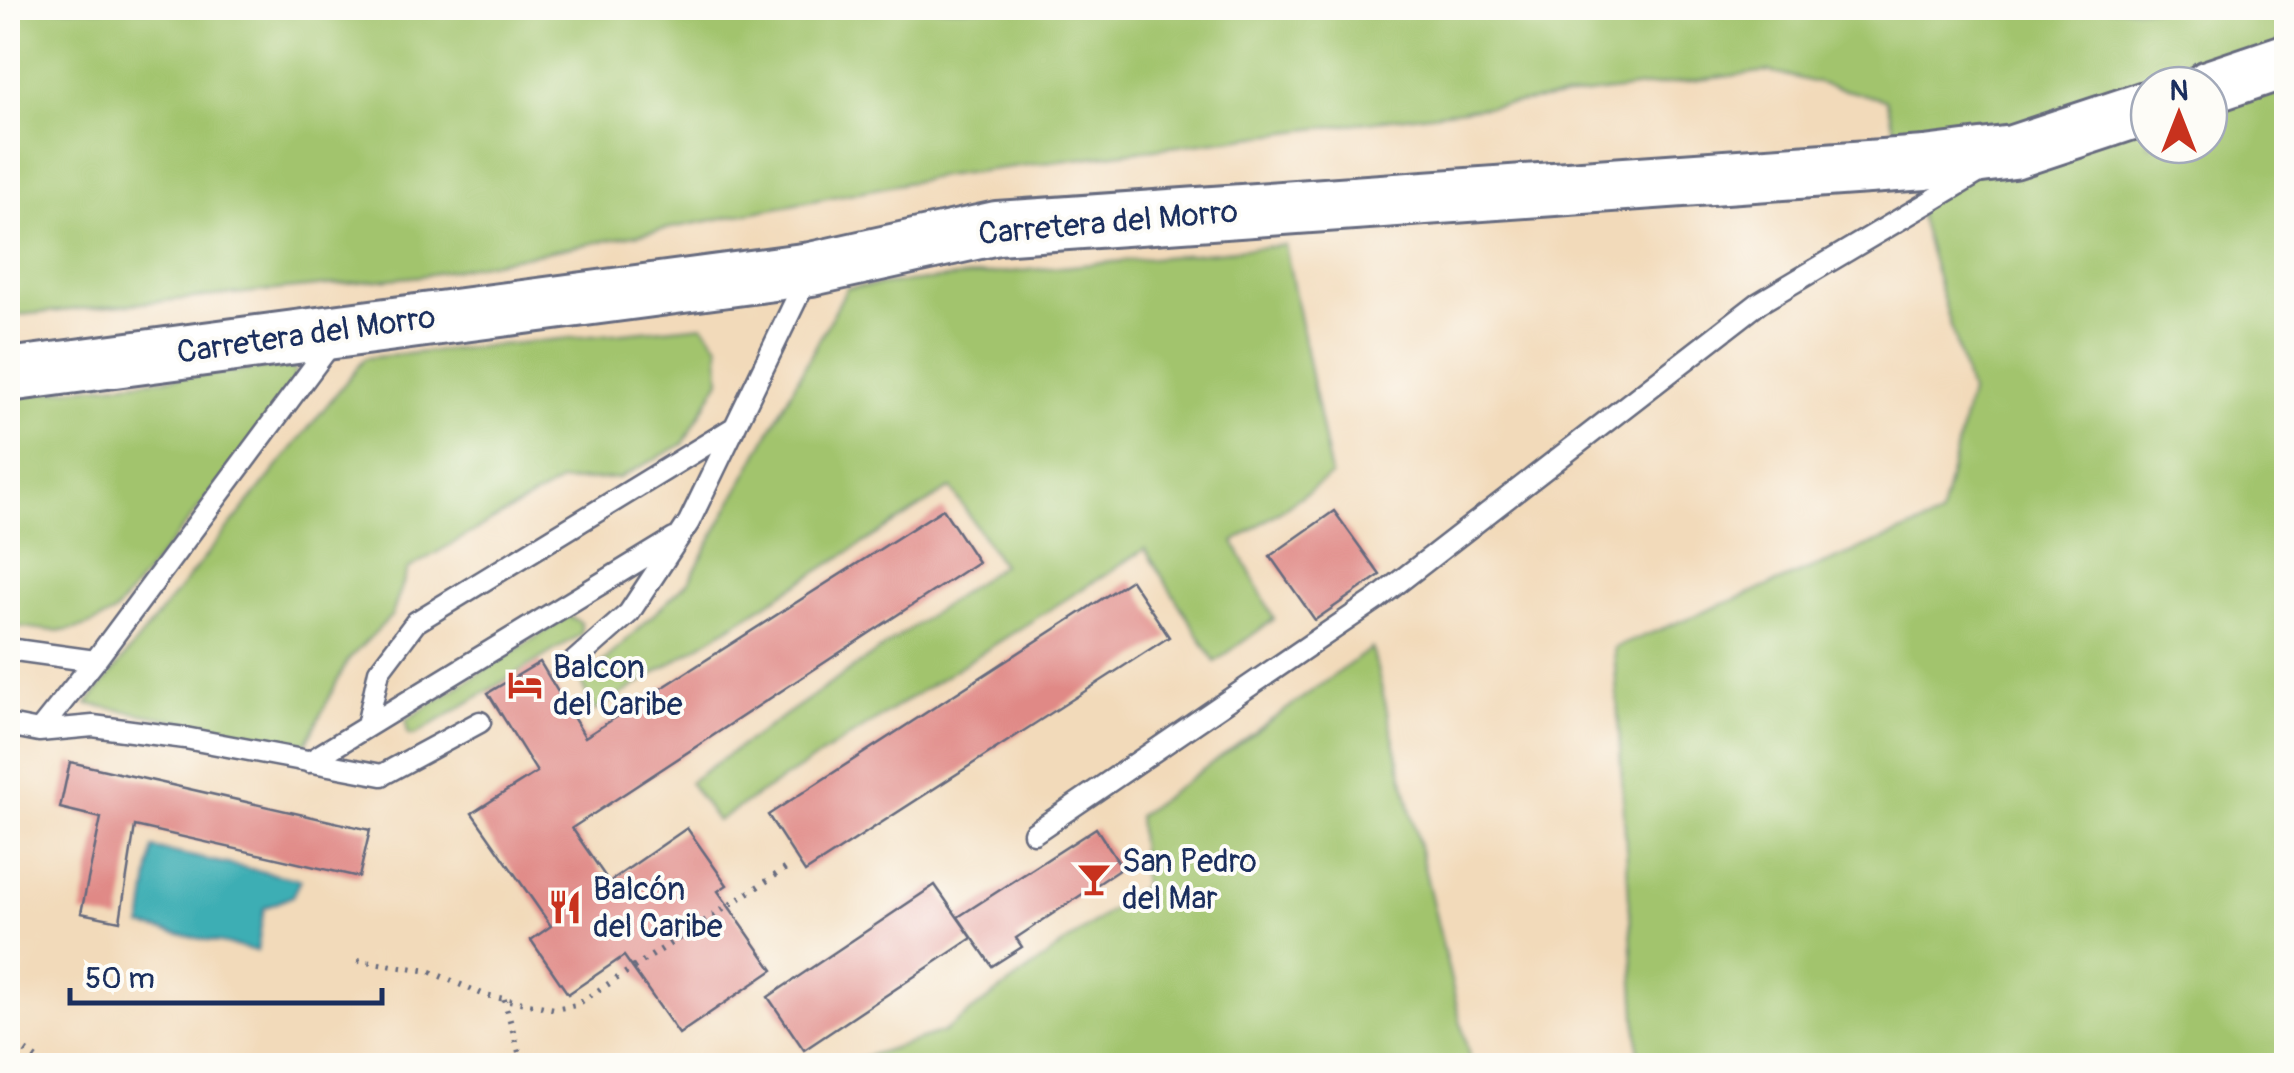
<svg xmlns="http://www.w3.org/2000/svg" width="2294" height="1073" viewBox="0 0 2294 1073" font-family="Pangolin,sans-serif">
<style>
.green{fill:#a2c46d;stroke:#5e7a66;stroke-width:2.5;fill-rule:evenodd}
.water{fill:#3caeb4;stroke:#2c6e89;stroke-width:2.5}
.building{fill:#e08986}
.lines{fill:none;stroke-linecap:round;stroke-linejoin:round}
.lane-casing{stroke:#666b7e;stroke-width:25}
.secondary-casing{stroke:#666b7e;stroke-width:58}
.path{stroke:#666b7e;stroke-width:6;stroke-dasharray:2.5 8;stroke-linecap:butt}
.lane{stroke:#fff;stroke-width:20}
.secondary{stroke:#fff;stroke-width:52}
.labels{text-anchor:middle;stroke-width:8;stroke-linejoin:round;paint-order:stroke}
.street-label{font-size:32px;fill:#1b2f5e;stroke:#fdfcf7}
.poi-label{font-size:32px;fill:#1b2f5e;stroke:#fdfcf7;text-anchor:start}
</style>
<rect width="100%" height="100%" fill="#fdfcf7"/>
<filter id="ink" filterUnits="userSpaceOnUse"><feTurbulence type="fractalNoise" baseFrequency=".01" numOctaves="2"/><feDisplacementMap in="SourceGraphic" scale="20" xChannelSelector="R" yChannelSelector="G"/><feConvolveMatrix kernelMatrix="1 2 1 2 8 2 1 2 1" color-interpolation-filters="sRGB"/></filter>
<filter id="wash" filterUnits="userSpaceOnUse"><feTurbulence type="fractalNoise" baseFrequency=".0048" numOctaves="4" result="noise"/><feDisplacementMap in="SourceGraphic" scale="40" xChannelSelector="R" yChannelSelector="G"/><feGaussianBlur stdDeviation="2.25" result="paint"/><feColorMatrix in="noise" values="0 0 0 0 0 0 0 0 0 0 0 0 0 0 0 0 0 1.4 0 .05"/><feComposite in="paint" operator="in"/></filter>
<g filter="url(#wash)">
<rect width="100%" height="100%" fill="#f2daba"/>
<path class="green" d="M8 8H2286V1065H1639L1614 648 1940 517 1970 393 1886 100 1769 71 942 176 421 276 8 316ZM2149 85H2209V145H2149Z
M1285 245 1331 476 1234 542 1274 619 1215 662 1145 549 717 821 689 782 1002 565 951 488 595 711 581 683 689 581 847 288Z
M703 325 719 346 720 380 683 444 619 478 560 482 408 569 392 615 348 660 306 744 87 704 365 358Z
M281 366 294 367 295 380 285 402 114 613C70 638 55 631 8 625V396Z
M569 616 581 623V634L415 735 408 734 406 720Z
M1372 648 1471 1065H839L943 1032 1143 887 1138 816Z"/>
<path class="water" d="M153 848 301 880 293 896 264 908 257 951 142 926Z"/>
<g id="blocks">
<path class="building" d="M943 509 978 562 572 828 609 882 687 828 727 885 718 891 773 970 679 1034 624 956 568 994 531 940 551 926 472 813 537 772 488 693 540 662 585 737Z
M1334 511 1380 575 1315 620 1270 556Z
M1131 580 1169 637 805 872 768 815Z
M70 762 370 830 359 877 135 826 120 921 81 913 101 818 60 808Z
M1096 828 1122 868 1016 938 1022 947 992 966 958 917Z
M935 885 972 938 804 1050 768 997Z"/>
</g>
</g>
<g filter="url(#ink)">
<use href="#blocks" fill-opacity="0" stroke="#666b7e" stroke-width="2.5"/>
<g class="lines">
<g class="lane-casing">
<path id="lane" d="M8 649 95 661
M569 666 629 613 689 522 808 275
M8 725 39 731 93 726 185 738 382 775 480 722
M367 726 379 671 416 622 735 427
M39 731 95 661 333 341
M309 762 674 539
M1034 833 1377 599 1759 303 1978 173"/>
</g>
<g class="secondary-casing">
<path id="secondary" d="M2209 87 2286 61
M8 375 811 269 997 228 1925 163 2013 152 2149 107"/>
</g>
<path class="path" d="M358 961 429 971 482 994 504 999 554 1009 576 1005 788 867
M504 999 522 1063 527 1066
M8 1039 47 1066"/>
<use href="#lane" class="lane"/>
<use href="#secondary" class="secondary"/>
</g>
</g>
<defs>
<g id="hotel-bare" transform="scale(2.7)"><path d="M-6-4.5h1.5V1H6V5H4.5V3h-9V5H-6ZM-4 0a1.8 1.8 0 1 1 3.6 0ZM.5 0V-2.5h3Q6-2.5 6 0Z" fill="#c8321e" stroke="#fdfcf7" stroke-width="2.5" paint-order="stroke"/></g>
<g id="bar-bare" transform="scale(2.7)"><path d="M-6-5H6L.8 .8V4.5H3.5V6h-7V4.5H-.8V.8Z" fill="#c8321e" stroke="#fdfcf7" stroke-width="2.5" paint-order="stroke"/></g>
<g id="restaurant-bare" transform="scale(2.7)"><path d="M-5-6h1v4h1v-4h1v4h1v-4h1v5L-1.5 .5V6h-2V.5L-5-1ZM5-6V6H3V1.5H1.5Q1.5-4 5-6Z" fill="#c8321e" stroke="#fdfcf7" stroke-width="2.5" paint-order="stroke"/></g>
</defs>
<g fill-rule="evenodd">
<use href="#hotel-bare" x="525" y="685"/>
<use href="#bar-bare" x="1094" y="879"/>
<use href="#restaurant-bare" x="565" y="907"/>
</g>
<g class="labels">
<g class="street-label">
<text transform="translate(1108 222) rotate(-5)" y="11">Carretera del Morro</text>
<text transform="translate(306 334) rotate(-8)" y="11">Carretera del Morro</text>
</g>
<g class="poi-label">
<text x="553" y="678">Balcon<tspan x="553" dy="37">del Caribe</tspan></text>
<text x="1122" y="872">San Pedro<tspan x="1122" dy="37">del Mar</tspan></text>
<text x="593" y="900">Balcón<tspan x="593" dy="37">del Caribe</tspan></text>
</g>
</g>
<rect width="2294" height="1073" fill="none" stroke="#fdfcf7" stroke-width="40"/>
<g transform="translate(2179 115)"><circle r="48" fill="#fdfcf7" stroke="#a3aaba" stroke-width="2.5"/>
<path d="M0-8L18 38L0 25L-18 38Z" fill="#c8321e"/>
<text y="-15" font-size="28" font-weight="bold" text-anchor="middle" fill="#1b2f5e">N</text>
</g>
<path d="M70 988v15h312v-15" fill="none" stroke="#1b2f5e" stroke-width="5"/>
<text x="85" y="988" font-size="30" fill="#1b2f5e" stroke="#fdfcf7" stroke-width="8" paint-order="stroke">50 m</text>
</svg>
